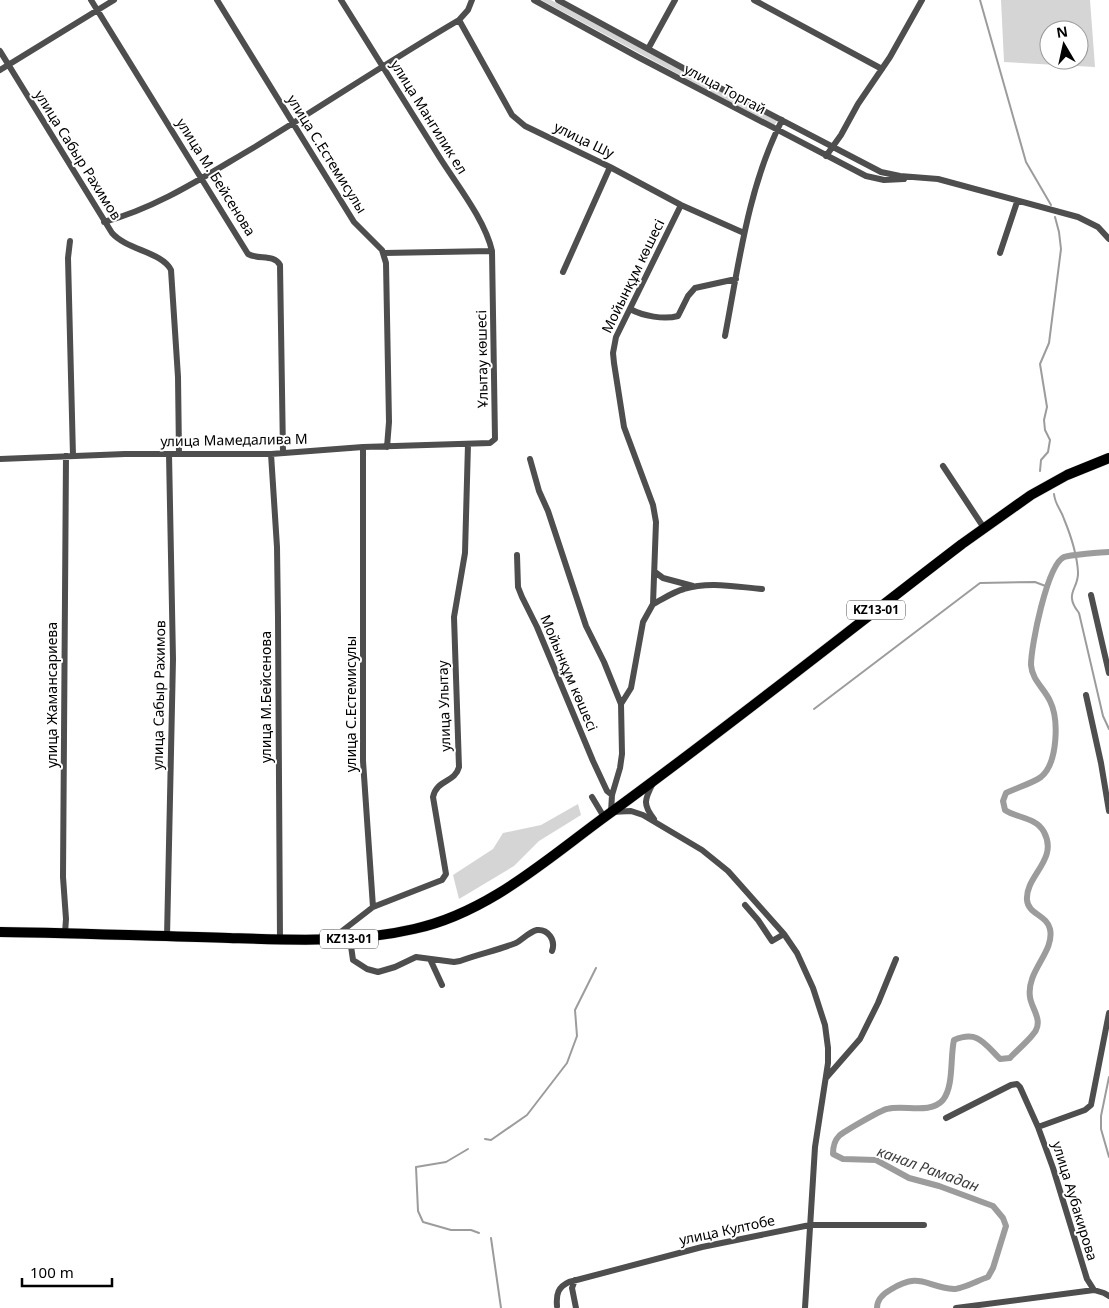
<svg xmlns="http://www.w3.org/2000/svg" width="1109" height="1308" viewBox="0 0 1109 1308" font-family="'Noto Sans',sans-serif">
<style>
.green{fill:#d5d5d5;fill-rule:evenodd}
.lines{fill:none;stroke-linecap:round;stroke-linejoin:round}
.stream{stroke:#9c9c9c;stroke-width:2}
.canal{stroke:#9c9c9c;stroke-width:6}
.trunk-casing{stroke:#dbdbdb;stroke-width:11}
.minor{stroke:#4e4e4e;stroke-width:6}
.trunk{stroke:#000;stroke-width:10}
.labels{text-anchor:middle;stroke-width:4;stroke-linejoin:round;paint-order:stroke}
.shield{fill:#fff;stroke:#4c4c4c;stroke-width:1}
.shield-label{font-size:12px;font-weight:bold;fill:#000}
.street-label{font-size:14px;fill:#000;stroke:#fff}
.water-label{font-size:15px;font-style:italic;fill:#3d3d3d;stroke:#fff}
</style>
<rect width="100%" height="100%" fill="#fff"/>
<path class="green" d="M541 0H551L777 121 774 126Z
M1001 0H1090L1095 67 1004 62ZM1049 30H1079V60H1049Z
M578 804 581 815 539 841 514 866 459 899 453 875 493 849 503 833 541 825Z"/>
<g class="lines">
<path class="stream" d="M980 0 1026 162 1051 205
M1040 471 1041 460 1048 452 1050 440 1045 430 1044 420 1047 407 1040 364 1049 343 1061 249 1059 232 1055 217
M1054 494C1055 505 1061 509 1064 519 1071 536 1077 554 1078 572 1079 589 1063 593 1079 613L1103 716 1109 729
M814 709 980 583 1035 582 1048 587
M1109 1077 1101 1116V1129L1109 1157
M485 1139 491 1140 527 1115 567 1063 577 1036 575 1010 596 968
M468 1149 446 1162 416 1167 418 1211 423 1222 451 1230H471L479 1233
M491 1238 501 1308"/>
<path class="canal" d="M877 1308C877 1299 883 1294 890 1290 921 1271 925 1287 954 1289 962 1289 979 1280 988 1277L993 1268 1006 1226 1003 1218 993 1206 939 1186 909 1178 876 1160 843 1159 833 1154C833 1147 834 1141 839 1136 843 1132 881 1110 887 1109 903 1104 930 1115 943 1100 954 1086 950 1057 954 1040 978 1030 984 1043 1000 1059L1010 1058C1016 1051 1033 1037 1036 1030 1042 1019 1031 1007 1030 997 1026 971 1055 952 1050 929 1047 915 1028 914 1027 900 1025 876 1059 860 1044 832 1036 817 1016 818 1005 810L1003 801 1006 793C1016 788 1033 783 1041 777 1058 763 1059 719 1050 701 1044 688 1032 680 1031 665 1031 646 1047 565 1064 557 1069 555 1103 552 1109 552"/>
<g class="trunk-casing">
<path id="trunk" d="M0 932C76 933 153 936 229 938 291 940 354 943 414 929 488 913 547 859 606 816 727 728 843 635 962 544L1031 495 1067 475 1109 458"/>
</g>
<path class="minor" d="M91 0 248 254C259 260 274 254 280 265L283 453
M217 0 354 222 382 250 386 263 389 422 387 447
M534 0 638 57 866 176 884 180 904 179
M558 0 718 87 881 172 900 176 938 179 1078 217 1098 227 1109 239
M754 0 882 69
M459 20 512 115 525 126 610 167 681 205 744 233
M648 49 675 0
M0 51 112 233C127 250 162 252 171 270L178 377 179 454
M0 70 114 0
M826 156 841 135 858 104 890 57 922 0
M104 222C159 207 205 176 253 148 322 106 389 61 459 20L468 10 472 0
M70 241 68 258 73 456
M384 253 492 251
M1000 253 1017 202
M563 272 610 167
M630 309C643 316 664 320 678 316L688 296 695 288 736 279
M725 336C739 263 748 187 782 120
M363 447V761L373 907
M271 454 277 547 278 618 280 939
M0 459 125 454H271L363 447 490 443 495 439 492 251C485 220 457 185 440 158 407 105 374 53 341 0
M530 459 539 491 548 511 586 626 604 662 621 704 622 754 620 768 612 795 611 812 631 811 643 815 702 850 728 871 784 934 797 953 813 988 825 1025 828 1048V1063L815 1147 805 1308
M943 466 984 528
M517 555 518 587 522 597 537 627 593 761 607 791 612 795
M655 572 663 578 693 586
M1091 595 1109 673
M653 604C663 599 673 592 684 589 709 581 737 587 762 589
M1086 695 1101 763 1109 811
M621 704 631 688 643 622 653 604 656 522 653 505 624 427 614 363 613 353 616 337 681 205
M653 783C645 799 642 804 654 819
M592 797 604 817
M745 905 758 920 772 941 784 934
M65 933 66 919 63 877 66 456
M167 937 173 659 169 454
M333 938 373 907 442 880 446 874 433 797C437 779 455 783 459 767L454 617 465 553 468 444
M350 939 353 960 367 969 378 972 395 967 416 957 454 962 460 961C478 954 499 950 516 943 523 939 529 932 537 930 548 929 556 940 552 951
M430 959 442 985
M826 1078 860 1039 878 1003 896 959
M946 1118 1011 1085 1017 1084 1020 1087 1038 1127 1053 1168 1087 1279 1094 1290
M1038 1127 1085 1110 1091 1105 1109 1013
M575 1280 572 1288 576 1308
M557 1306C556 1294 558 1287 569 1282L702 1247 810 1225H924
M956 1308 1094 1290 1104 1293 1109 1296"/>
<use href="#trunk" class="trunk"/>
</g>
<g class="labels">
<g class="shield">
<rect x="847" y="600.5" width="58" height="19" rx="4"/>
<rect x="320" y="929.5" width="58" height="19" rx="4"/>
</g>
<g class="shield-label">
<text x="876" y="614">KZ13-01</text>
<text x="349" y="943">KZ13-01</text>
</g>
<g class="street-label">
<text transform="translate(725 89) rotate(28)" y="5">улица Торгай</text>
<text transform="translate(429 117) rotate(58)" y="5">улица Мангилик ел</text>
<text transform="translate(584 140) rotate(26)" y="5">улица Шу</text>
<text transform="translate(327 154) rotate(58)" y="5">улица С.Естемисулы</text>
<text transform="translate(78 155) rotate(58)" y="5">улица Сабыр Рахимов</text>
<text transform="translate(216 177) rotate(58)" y="5">улица М. Бейсенова</text>
<text transform="translate(633 276) rotate(-64)" y="5">Мойынқұм көшесі</text>
<text transform="translate(482 359) rotate(-91)" y="5">Ұлытау көшесі</text>
<text transform="translate(234 440) rotate(-1)" y="5">улица Мамедалива М</text>
<text transform="translate(569 673) rotate(67)" y="5">Мойынқұм көшесі</text>
<text transform="translate(52 695) rotate(-90)" y="5">улица Жамансариева</text>
<text transform="translate(159 695) rotate(-89)" y="5">улица Сабыр Рахимов</text>
<text transform="translate(266 697) rotate(-90)" y="5">улица М.Бейсенова</text>
<text transform="translate(351 704) rotate(-90)" y="5">улица С.Естемисулы</text>
<text transform="translate(444 706) rotate(-92)" y="5">улица Улытау</text>
<text transform="translate(1075 1201) rotate(73)" y="5">улица Аубакирова</text>
<text transform="translate(727 1230) rotate(-12)" y="5">улица Култобе</text>
</g>
<g class="water-label">
<text transform="translate(928 1169) rotate(20)" y="5">канал Рамадан</text>
</g>
</g>
<g transform="translate(1064 45) rotate(351)"><circle r="24" fill="#ffffff" stroke="#999999"/>
<path d="M0-4L9 19L0 12L-9 19Z" fill="#000000"/>
<text y="-8" font-size="14" font-weight="bold" text-anchor="middle" fill="#000000">N</text>
</g>
<path d="M22 1278v8h90v-8" fill="none" stroke="#000000" stroke-width="2.5"/>
<text x="30" y="1278" font-size="15" fill="#000000" stroke="#ffffff" stroke-width="4" paint-order="stroke">100 m</text>
</svg>
